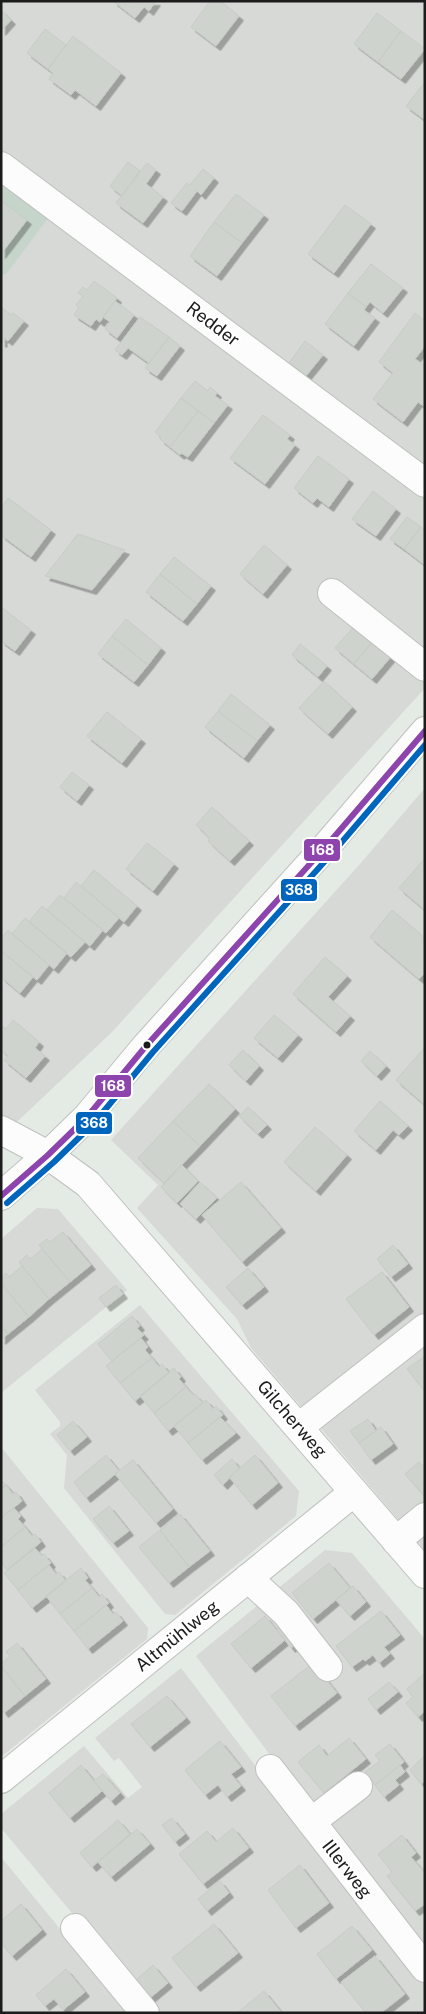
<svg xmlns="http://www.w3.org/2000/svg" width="426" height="2014" viewBox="0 0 426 2014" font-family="'Public Sans',sans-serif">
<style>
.residential{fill:#d6d9d5}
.construction{fill:#c5d5ca}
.building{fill:#ced3cd;stroke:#c6cdc5;filter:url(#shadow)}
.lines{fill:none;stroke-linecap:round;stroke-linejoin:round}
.minor-casing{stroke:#bfc1bf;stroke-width:30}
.minor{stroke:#fbfcfb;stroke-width:28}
.bus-1-casing{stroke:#fff;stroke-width:10}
.bus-2-casing{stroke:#fff;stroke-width:10}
.bus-1{stroke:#8e44ad;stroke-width:6}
.bus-2{stroke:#0065bd;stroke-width:6}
.bus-dot{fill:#1c1c1c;stroke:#fff;stroke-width:2}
.labels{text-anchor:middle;stroke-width:4.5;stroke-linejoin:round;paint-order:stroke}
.street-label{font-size:18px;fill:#1c1c1c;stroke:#fff}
.line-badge{stroke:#fff;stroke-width:2}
.badge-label{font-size:14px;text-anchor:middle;font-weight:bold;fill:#fff}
</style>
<defs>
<filter id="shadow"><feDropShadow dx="4.5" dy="4.5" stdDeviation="0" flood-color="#0004"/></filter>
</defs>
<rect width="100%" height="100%" fill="#e4eae4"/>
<path class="residential" d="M1 1H425V688L112 1032 1 1137Z
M425 788V1319L304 1410 251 1348 237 1319 137 1208 158 1185 111 1140 360 864Z
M37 1208 58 1209 127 1290 1 1393V1239Z
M140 1305 299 1491 296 1516 175 1615 165 1614 64 1488 67 1455 50 1434 60 1426V1422L35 1390Z
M425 1343V1551L318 1425Z
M1 1447 148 1628 147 1639 1 1757Z
M325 1550 352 1553 425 1639V1962L196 1656Z
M181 1668 264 1777 267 1775 425 1984V2013H158L82 1925 1 1828V1814L84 1746 128 1798 142 1787 119 1758 114 1761 95 1738Z
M1 1857 129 2013H1Z"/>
<path class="construction" d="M1 182 48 218 7 273 1 276Z"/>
<path class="building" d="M113 1H156L149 11 144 7 135 18Z
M210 1H220L239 16 216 46 191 27Z
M1 10 11 20 1 31Z
M377 13 401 31 378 62 354 44Z
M45 29 66 45 48 69 27 53Z
M401 31 425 49 401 79 378 62Z
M73 36 121 73 96 106 75 90 71 95 49 79 53 73 48 69Z
M425 82V120L406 106Z
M128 162 140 171 122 196 110 186Z
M147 163 156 170 146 184 163 197 143 223 116 203Z
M203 169 214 178 201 195 197 191 182 211 171 203 187 183 190 185Z
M236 194 264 215 242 243 214 222Z
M1 200 27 220 1 254Z
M345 205 371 224 334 273 308 254Z
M214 222 242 243 217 276 190 256Z
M371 264 403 288 383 313 370 302 366 307 348 293Z
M94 281 117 298 100 322 96 319 91 326 74 315 79 307 76 305 83 296 78 293 83 287 87 290Z
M348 293 366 307 364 310 375 318 354 346 325 324Z
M115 301 134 315 117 338 105 329 110 322 103 317Z
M1 307 11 315 13 313 24 321 8 341 4 338 2 339 3 342 1 343Z
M415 313 425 321V346L415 359 425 366V407L418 402 403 422 373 399 393 373 379 362Z
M140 317 169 337 149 363 128 348 122 355 115 350Z
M169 337 180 346 157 376 145 368Z
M305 341 323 355 306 376 289 363Z
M195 381 208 391 210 387 217 393 215 396 228 405 214 423 181 398Z
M181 398 198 411 170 447 160 439 161 437 155 432Z
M198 411 214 423 188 457 181 453 180 455 170 447Z
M263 415 290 435 287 439 295 445 265 484 230 458Z
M318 456 349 479 329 507 317 498 313 503 294 488Z
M373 491 396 509 376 536 352 519Z
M8 498 51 530 31 557 1 535V508Z
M407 517 421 527 404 549 390 539Z
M421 527 425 530V565L404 549Z
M78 534 125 550 92 590 45 576Z
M264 545 287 565 263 594 240 574Z
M174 557 211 586 197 604 160 574Z
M160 574 197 604 183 621 146 592Z
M1 607 31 630 15 651 1 641Z
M126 619 161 648 148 665 112 636Z
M358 622 376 637 354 664 335 648Z
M112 636 148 665 134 682 98 654Z
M376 637 395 652 372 679 354 664Z
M300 644 327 666 318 677 292 655Z
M324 681 352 707 328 734 299 708Z
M231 694 270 725 257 741 218 711Z
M218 711 257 741 244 758 205 727Z
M107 712 141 739 122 763 87 736Z
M72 772 89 785 77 801 60 787Z
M212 807 249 841 230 861 208 841 210 838 196 825Z
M147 843 174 864 153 891 126 869Z
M425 858V910L399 888Z
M94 870 137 906 124 922 81 886Z
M76 882 119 918 106 933 64 898Z
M60 895 103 930 90 946 47 910Z
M42 906 85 942 71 957 29 922Z
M392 910 425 938V973L419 979 370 937Z
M25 918 67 953 54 969 12 934Z
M8 930 49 965 37 980 1 951V938Z
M1 951 33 977 20 993 1 977Z
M325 957 347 976 328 997 350 1016 336 1032 293 994Z
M274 1015 298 1035 278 1058 254 1038Z
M13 1020 39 1042 35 1048 45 1056 26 1078 4 1060 8 1056 1 1050V1025L6 1029Z
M425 1047V1105L396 1080Z
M243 1050 259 1066 246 1081 229 1065Z
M370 1051 386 1066 377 1076 361 1061Z
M209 1084 235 1109 200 1146 173 1121Z
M380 1101 408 1126 399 1135 393 1130 376 1150 354 1131Z
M248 1107 267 1125 258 1134 239 1116Z
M173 1121 200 1146 164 1183 138 1158Z
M315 1127 347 1155 316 1191 284 1162Z
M182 1165 198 1181 177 1203 161 1187Z
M200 1182 217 1198 196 1219 180 1204Z
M241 1182 281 1228 242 1262 202 1215Z
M63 1232 91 1265 70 1282 39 1245 47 1239 50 1242Z
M393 1245 408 1264 391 1277 377 1259Z
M42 1249 70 1282 49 1299 19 1262 27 1255 30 1259Z
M22 1266 49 1299 29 1317 1 1283V1277L6 1273 9 1277Z
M248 1268 264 1287 242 1305 226 1287Z
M382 1272 409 1307 374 1335 346 1299Z
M1 1283 29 1317 8 1334 1 1325Z
M116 1285 123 1294 106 1307 99 1298Z
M132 1316 140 1326 137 1328 144 1335 112 1361 98 1344Z
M1 1325 8 1334 1 1340Z
M141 1338 148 1347 145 1350 152 1358 120 1383 106 1366Z
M425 1356V1392L407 1369Z
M152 1358 159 1367 162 1364 169 1373 135 1401 120 1383Z
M174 1368 181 1377 179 1379 186 1387 154 1413 140 1396Z
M186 1387 193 1395 195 1394 203 1403 168 1431 154 1413Z
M206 1400 213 1409 216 1406 223 1415 188 1443 174 1426Z
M220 1417 236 1433 202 1460 188 1443Z
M368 1419 376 1431 359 1443 350 1431Z
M73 1421 87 1437 70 1451 57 1435Z
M381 1427 393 1444 371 1460 359 1443Z
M106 1455 119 1471 86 1498 74 1482Z
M255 1455 278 1483 252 1505 229 1477Z
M232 1459 239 1468 223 1485 214 1475Z
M133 1460 173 1509 156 1523 115 1474Z
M419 1462 423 1466 425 1464V1497L405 1474Z
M1 1480 6 1485 1 1489Z
M6 1485 13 1494 16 1492 22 1501 1 1518V1489Z
M109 1506 129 1531 113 1543 93 1519Z
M14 1508 21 1516 18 1519 25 1527 1 1547V1518Z
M180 1514 210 1551 189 1567 160 1530Z
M25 1527 32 1536 35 1534 41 1542 7 1570 1 1562V1547Z
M160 1530 189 1567 169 1583 139 1547Z
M35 1548 42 1556 44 1554 51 1563 18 1590 4 1573Z
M329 1563 350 1588 313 1619 292 1593Z
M49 1565 56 1574 59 1572 66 1581 32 1608 18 1590Z
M81 1568 88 1578 85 1580 92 1588 60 1614 46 1596Z
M353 1586 366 1602 350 1616 336 1600Z
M92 1588 99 1597 102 1594 109 1603 74 1631 60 1614Z
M106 1605 113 1614 116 1612 123 1621 88 1649 74 1631Z
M381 1611 400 1635 384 1647 390 1654 379 1663 373 1655 365 1661 363 1659 352 1667 336 1646Z
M265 1616 285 1640 251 1668 231 1644Z
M284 1624 299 1641 291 1648 277 1630Z
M17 1643 46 1679 25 1696 1 1666V1664L10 1656 6 1652Z
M313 1663 337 1693 295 1726 271 1696Z
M1 1666 25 1696 4 1713 1 1709Z
M425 1673V1711L418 1717 406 1703 413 1697 407 1689Z
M389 1682 398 1692 376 1710 368 1699Z
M167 1696 186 1718 150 1747 131 1724Z
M349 1738 366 1759 324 1793 298 1762 319 1745 327 1756Z
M220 1741 241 1767 231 1774 241 1786 227 1797 218 1785 205 1795 185 1770Z
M390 1744 404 1762 375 1785 365 1772 380 1761 375 1755Z
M425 1755V1781L421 1784 410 1770Z
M81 1765 102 1791 70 1818 49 1793Z
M400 1765 405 1772 395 1780 399 1785 384 1797 375 1785Z
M103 1774 120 1793 111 1801 94 1781Z
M172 1818 185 1834 175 1842 162 1825Z
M118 1820 130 1834 92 1867 80 1853Z
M233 1828 249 1848 203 1884 179 1854 207 1831 216 1842Z
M137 1829 150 1844 111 1877 98 1862Z
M402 1835 416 1853 411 1857 425 1873V1904L415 1911 387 1876 392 1872 378 1854Z
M300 1865 329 1903 296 1928 268 1890Z
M220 1881 229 1893 207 1911 198 1899Z
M21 1904 42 1930 12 1956 1 1943V1921Z
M214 1924 238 1953 196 1987 172 1958Z
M352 1926 372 1950 336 1979 317 1954Z
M375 1956 405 1994 381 2013H366L341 1982Z
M153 1965 168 1983 150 1998 136 1980Z
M66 1969 85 1992 63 2010 54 1999 45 2006 36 1995Z
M264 1991 282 2013H237Z"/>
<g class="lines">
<g class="minor-casing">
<path id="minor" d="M1 166 425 483
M332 593 425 667
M1 1130 48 1155 88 1184 425 1574
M1 1196 48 1155 87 1117 146 1046 328 844 425 731
M299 1427 425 1328
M396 1541 425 1517
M248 1578 286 1613 328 1667
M270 1769 425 1968
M1 1779 354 1492
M311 1822 358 1786
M75 1928 145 2013"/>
</g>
<use href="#minor" class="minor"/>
<g class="bus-1-casing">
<path id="bus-1" d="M1 1196 48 1155 87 1117 146 1046 328 844 425 731"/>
</g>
<g class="bus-2-casing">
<path id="bus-2" d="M7 1203 54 1162 94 1123 153 1052 335 850 425 745"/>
</g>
<use href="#bus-1" class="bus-1"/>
<use href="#bus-2" class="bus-2"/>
</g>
<circle class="bus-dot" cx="147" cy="1045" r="4.5"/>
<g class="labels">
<g class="street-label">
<text transform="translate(213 324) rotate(37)" y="6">Redder</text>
<text transform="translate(292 1419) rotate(49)" y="6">Gilcherweg</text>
<text transform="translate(177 1636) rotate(-39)" y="6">Altmühlweg</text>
<text transform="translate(347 1869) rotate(52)" y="6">Illerweg</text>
</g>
</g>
<g class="line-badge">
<rect x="303" y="838" width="38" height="24" rx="5" fill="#8e44ad"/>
<rect x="280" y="878" width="38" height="24" rx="5" fill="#0065bd"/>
<rect x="94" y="1074" width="38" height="24" rx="5" fill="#8e44ad"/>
<rect x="75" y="1111" width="38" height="24" rx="5" fill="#0065bd"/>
</g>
<g class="badge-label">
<text x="322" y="855">168</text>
<text x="299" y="895">368</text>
<text x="113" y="1091">168</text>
<text x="94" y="1128">368</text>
</g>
<rect width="426" height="2014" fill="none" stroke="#1c1c1c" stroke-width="5"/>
</svg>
